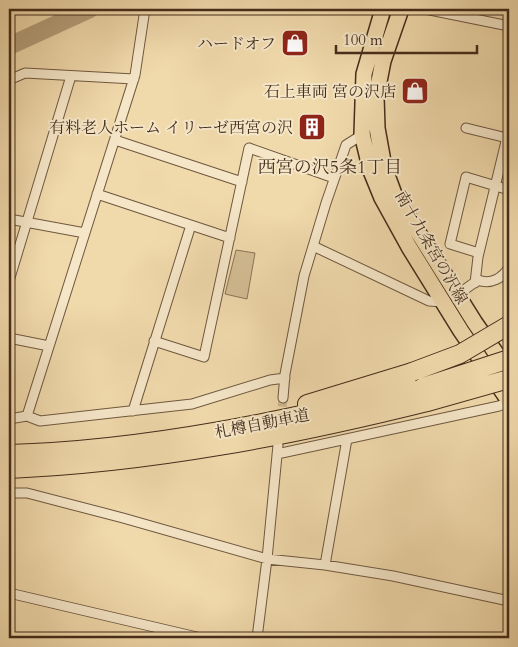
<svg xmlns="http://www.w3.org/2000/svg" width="518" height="647" viewBox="0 0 518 647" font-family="Cardo,'Noto Serif JP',serif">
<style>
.green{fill:#d3bc93;stroke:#8c7457}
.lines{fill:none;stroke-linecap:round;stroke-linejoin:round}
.stream{stroke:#887154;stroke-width:3}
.river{stroke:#b69f7a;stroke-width:18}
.street-tunnel{stroke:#ceb78e;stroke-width:9;stroke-dasharray:9 4.5;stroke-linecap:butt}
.street-casing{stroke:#6f583f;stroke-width:11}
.primary-casing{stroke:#442d1b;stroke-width:18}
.highway-casing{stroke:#442d1b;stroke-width:20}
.street{stroke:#f5e6c8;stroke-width:9}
.primary{stroke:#f0d9ab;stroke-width:15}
.highway{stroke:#f0d9ab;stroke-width:18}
.highway-bridge-casing{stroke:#442d1b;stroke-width:20;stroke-linecap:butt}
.highway-bridge{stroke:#f0d9ab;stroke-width:18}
.labels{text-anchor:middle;stroke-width:4;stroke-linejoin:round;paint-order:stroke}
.poi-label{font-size:16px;fill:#442d1b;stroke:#f5e6c8;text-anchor:end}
.street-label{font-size:16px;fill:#442d1b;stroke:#f5e6c8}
.neighbourhood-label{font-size:18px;fill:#442d1b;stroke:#f5e6c8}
</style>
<rect width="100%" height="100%" fill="#f0d9ab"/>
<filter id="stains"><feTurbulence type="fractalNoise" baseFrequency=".004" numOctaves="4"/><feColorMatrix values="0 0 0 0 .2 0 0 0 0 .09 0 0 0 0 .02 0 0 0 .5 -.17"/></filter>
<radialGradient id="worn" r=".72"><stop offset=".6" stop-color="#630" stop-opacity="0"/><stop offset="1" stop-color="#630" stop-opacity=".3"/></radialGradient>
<path class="green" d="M236 250 255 253 247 299 225 294Z"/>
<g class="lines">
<path class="stream" d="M508 638 509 633"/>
<path class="river" d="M9 46 90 9"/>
<path class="street-tunnel" d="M281 420 283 398"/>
<g class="street-casing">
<path id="street" d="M425 9 509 26
M9 80 25 73 134 79
M466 128 507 138
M115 140 242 182
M97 194 230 238
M9 219 85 233
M313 246 429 301 443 302
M479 253 450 244 466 177 509 190
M9 281 71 76
M475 283 478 257 509 129
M457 295 478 280C491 285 503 278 509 267
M9 338 49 346
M154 341 204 357 249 148 334 178
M283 398 285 374 304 276 326 203 346 145 365 133
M133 411 191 225
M27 416 135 75 145 9
M9 419 27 416 40 421 192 404 270 380 285 378
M277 454 499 406 509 402
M9 493H27L123 518 267 559 325 565 393 576 509 601
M325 565 347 439
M9 593 201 638
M257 638 267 559 278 445"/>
</g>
<g class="primary-casing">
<path id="primary" d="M383 9 364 74 362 134 371 171 382 198 409 247 461 331 509 401
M401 9 383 61 376 97 377 128 384 167 394 194 475 323 509 372"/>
</g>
<g class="highway-casing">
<path id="highway" d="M307 404 412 372
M9 454C149 450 287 420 423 387
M9 469C150 463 290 436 427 402"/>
</g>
<use href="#street" class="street"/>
<use href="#primary" class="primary"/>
<use href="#highway" class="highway"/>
<g class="highway-bridge-casing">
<path id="highway-bridge" d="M412 372 460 354 509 325
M423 387 509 359
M427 402 509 379"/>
</g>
<use href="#highway-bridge" class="highway-bridge"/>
</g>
<defs>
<g id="shop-square" transform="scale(1.4375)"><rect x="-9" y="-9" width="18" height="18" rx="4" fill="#8f2418" stroke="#f5e6c8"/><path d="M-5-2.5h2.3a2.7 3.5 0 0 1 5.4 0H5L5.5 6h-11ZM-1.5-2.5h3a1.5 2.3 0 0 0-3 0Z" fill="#fff"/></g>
<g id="building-square" transform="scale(1.4375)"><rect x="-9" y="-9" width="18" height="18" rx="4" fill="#8f2418" stroke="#f5e6c8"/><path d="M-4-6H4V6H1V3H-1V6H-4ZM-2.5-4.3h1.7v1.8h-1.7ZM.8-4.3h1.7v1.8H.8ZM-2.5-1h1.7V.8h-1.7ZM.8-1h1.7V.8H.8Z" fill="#fff"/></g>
</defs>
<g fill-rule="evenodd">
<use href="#shop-square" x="295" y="43"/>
<use href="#shop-square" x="415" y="91"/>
<use href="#building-square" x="312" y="127"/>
</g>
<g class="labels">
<g class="poi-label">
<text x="276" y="49">ハードオフ</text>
<text x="396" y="97">石上車両 宮の沢店</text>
<text x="293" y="133">有料老人ホーム イリーゼ西宮の沢</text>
</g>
<g class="street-label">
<text transform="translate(432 247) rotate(60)" y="6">南十九条宮の沢線</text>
<text transform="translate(262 423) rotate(-11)" y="6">札樽自動車道</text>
</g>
<g class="neighbourhood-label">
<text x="330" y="173">西宮の沢5条1丁目</text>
</g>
</g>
<rect width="518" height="647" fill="none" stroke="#f0d9ab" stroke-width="30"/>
<rect x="10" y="10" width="498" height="627" fill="none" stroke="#442d1b" stroke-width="2.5"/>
<rect x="15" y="15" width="488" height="617" fill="none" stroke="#442d1b"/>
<path d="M336 45v8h141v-8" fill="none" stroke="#442d1b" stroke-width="2.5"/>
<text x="343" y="45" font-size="15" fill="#442d1b" stroke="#f5e6c8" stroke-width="4" paint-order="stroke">100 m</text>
<rect width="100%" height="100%" filter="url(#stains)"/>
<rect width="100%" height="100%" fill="url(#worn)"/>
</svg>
